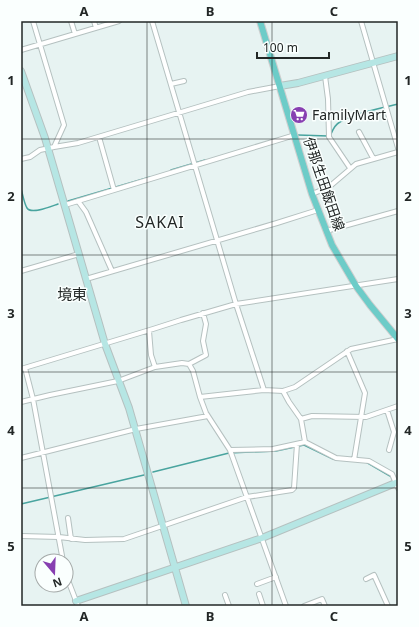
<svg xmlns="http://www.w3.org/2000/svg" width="419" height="627" viewBox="0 0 419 627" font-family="'Noto Sans','Noto Sans JP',sans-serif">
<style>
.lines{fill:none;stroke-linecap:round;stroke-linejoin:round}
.stream{stroke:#49a49f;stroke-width:1.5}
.street-casing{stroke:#b5c1c0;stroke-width:6}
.secondary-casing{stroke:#b5c1c0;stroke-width:8}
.primary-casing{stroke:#cecfcf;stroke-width:8}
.street{stroke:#fff;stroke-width:4}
.secondary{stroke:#b6e6e4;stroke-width:6}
.primary{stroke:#6dccc8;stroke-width:6}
.grid{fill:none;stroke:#222726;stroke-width:1;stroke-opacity:0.55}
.labels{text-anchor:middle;stroke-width:3;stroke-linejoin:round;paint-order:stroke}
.poi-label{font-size:14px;fill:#222726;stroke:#fafffe;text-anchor:start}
.street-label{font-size:14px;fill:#222726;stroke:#fafffe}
.neighbourhood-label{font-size:15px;fill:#222726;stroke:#fafffe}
.quarter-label{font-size:16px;letter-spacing:1px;fill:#222726;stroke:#fafffe}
.neatline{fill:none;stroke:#222726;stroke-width:1.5}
.grid-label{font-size:13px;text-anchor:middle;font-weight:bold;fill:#222726}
</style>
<rect width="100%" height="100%" fill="#e7f3f2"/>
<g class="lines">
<path class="stream" d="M331 134C333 129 336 124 340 122 354 113 382 108 398 104
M298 135 328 136
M171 170 205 160
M21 189C23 195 24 203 27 208 31 215 52 206 58 204
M68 201 150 177
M366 462 390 476
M153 472 229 453 276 451 304 445 333 459 341 460
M21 504 144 475"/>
<g class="street-casing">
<path id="street" d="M71 21 75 34
M94 21 96 28
M152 21 236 304 264 390 283 391 295 387 351 349 398 339
M361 21 398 148
M21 50 119 21
M325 76 328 99 329 137 350 168
M171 84 184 81
M359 132 373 158
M99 137 114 190
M54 147 78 143 248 92 280 86
M21 159 30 157 40 150 54 147 64 125 33 21
M312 194 329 187 356 164 398 152
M78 201 86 212 112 271
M65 205 295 135
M326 231 398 211
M21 271 79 254
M86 279 277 223 318 210
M203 313 206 324 203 341 206 355 189 364 193 371 200 397 206 413 230 450 286 606
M149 331 151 355 155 367
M347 351 365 393 354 460
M25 368 33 399 63 561
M21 369 153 329 181 320 236 304 398 279
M283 391 289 402 301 419 305 442
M200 397 264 390
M21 402 50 395 118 381 155 367 182 363 189 364
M387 410 394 432 389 450
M301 419 312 416 366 417 398 406
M230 450 273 449 305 442 336 458 369 461 392 474 398 488
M21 458 136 429 208 416
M68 518 71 539
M21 536 59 537 85 540 124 539 247 497 292 490 294 488 297 444
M66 575 78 606
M366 579 374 575 388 606
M257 584 276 577
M259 594 263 606
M225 595 229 606
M304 606 322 599 325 606"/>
</g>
<g class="secondary-casing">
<path id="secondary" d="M21 71 45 138 105 344 129 408 186 606
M280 86 298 83 398 56
M76 601 262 538 398 482"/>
</g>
<g class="primary-casing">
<path id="primary" d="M260 21 312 194 332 245 356 286 370 305 398 339"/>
</g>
<use href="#street" class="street"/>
<use href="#secondary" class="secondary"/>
<use href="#primary" class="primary"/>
</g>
<path class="grid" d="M147 21V606M272 21V606M21 139H398M21 255H398M21 372H398M21 488H398"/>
<defs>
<g id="supermarket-disc" transform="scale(0.9)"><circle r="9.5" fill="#873fb1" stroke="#fafffe"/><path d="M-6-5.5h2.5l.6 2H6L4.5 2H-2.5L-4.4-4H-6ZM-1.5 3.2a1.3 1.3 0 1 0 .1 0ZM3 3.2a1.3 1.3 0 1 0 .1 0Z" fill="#fff"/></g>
</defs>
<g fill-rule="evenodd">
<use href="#supermarket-disc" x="299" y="115"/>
</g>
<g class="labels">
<g class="poi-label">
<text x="312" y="120">FamilyMart</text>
</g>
<g class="street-label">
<text transform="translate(324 184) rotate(71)" y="5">伊那生田飯田線</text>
</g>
<g class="neighbourhood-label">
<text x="72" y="300">境東</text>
</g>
<g class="quarter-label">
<text x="160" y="228">SAKAI</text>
</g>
</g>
<rect width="419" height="627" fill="none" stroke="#fafffe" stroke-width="44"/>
<g transform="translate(54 573) rotate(161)"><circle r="19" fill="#fafffe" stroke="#a4a9a8"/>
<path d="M0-3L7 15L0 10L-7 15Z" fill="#873fb1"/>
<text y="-6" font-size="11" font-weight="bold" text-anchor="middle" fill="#222726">N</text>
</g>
<path d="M257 52v6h72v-6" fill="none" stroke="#222726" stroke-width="2"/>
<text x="263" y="52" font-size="12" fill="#222726" stroke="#fafffe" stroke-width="3" paint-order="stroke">100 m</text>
<rect x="22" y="22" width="375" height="583" class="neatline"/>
<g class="grid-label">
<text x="84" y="16">A</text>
<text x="210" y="16">B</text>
<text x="334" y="16">C</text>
<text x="11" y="85">1</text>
<text x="408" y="85">1</text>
<text x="11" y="201">2</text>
<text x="408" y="201">2</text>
<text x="11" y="318">3</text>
<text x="408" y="318">3</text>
<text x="11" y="435">4</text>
<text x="408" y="435">4</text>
<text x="11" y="551">5</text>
<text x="408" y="551">5</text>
<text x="84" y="621">A</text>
<text x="210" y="621">B</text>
<text x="334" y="621">C</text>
</g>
</svg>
